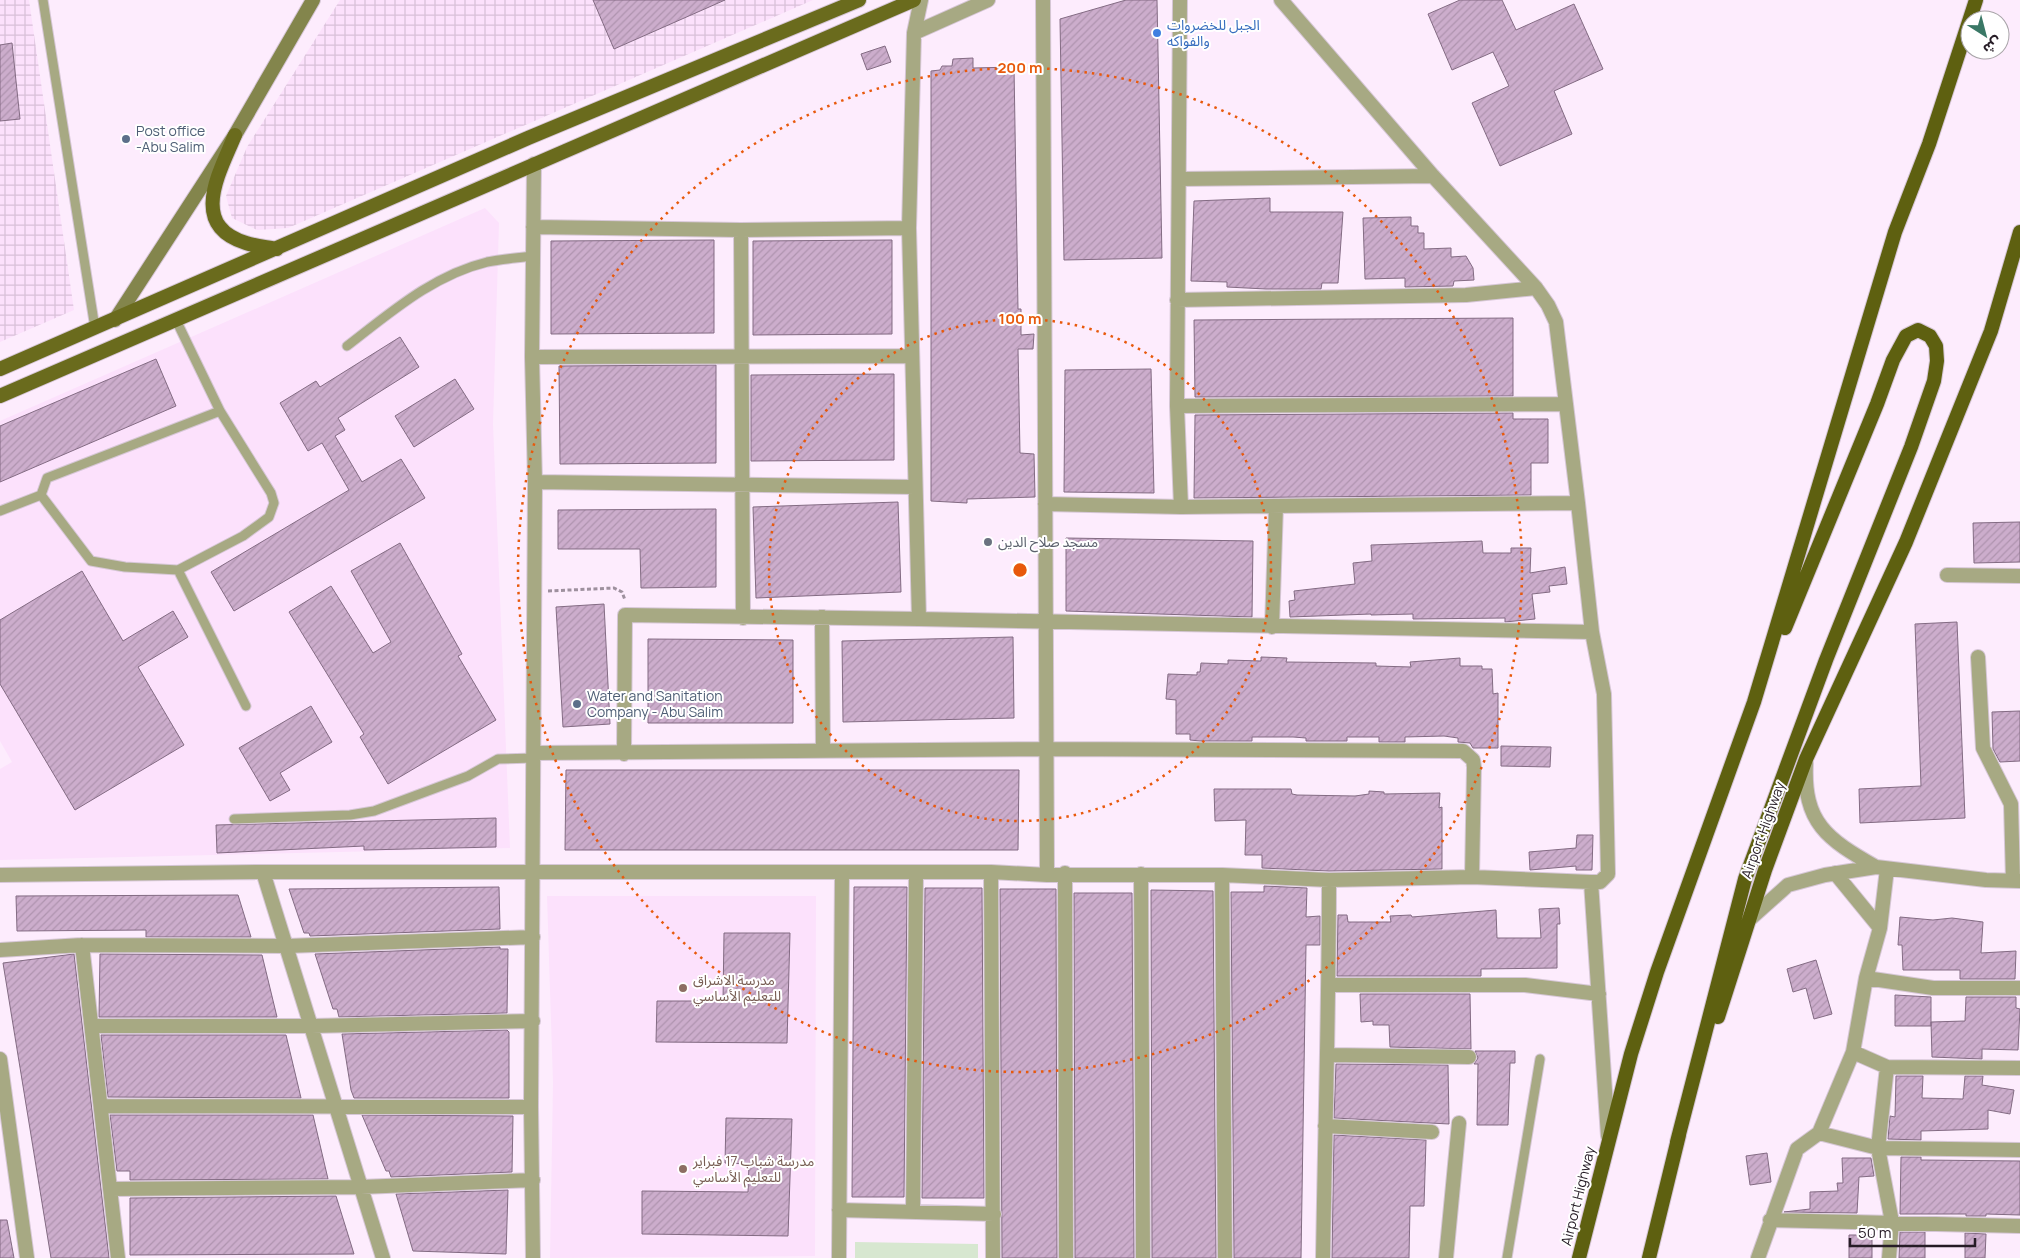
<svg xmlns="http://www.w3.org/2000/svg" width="2020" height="1258" viewBox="0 0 2020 1258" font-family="Manrope,'Noto Sans Arabic',sans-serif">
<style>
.built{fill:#fce1fc}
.industrial{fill:url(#industrial-grid)}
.pitch{fill:#d7e7d0}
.building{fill:url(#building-hatch);stroke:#836b83}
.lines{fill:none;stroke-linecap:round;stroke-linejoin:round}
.service-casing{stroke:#d6c7d6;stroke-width:11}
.minor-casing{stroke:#d6c7d6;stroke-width:16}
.secondary-casing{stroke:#d6c7d6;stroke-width:16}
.primary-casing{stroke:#d6c7d6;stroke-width:16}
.trunk-casing{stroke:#d6c7d6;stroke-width:16}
.path{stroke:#9e909e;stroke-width:3;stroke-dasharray:4 2.5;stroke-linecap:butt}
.service{stroke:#a7a983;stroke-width:9}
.minor{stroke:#a7a983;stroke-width:14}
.secondary{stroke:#83854c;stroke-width:14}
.primary{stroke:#6a6b1d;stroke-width:14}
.trunk{stroke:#5e6010;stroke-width:14}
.ring{fill:none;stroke:#e8590c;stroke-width:2.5;stroke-dasharray:2.5 5}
.shop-dot{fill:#3f7fe0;stroke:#fff;stroke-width:2}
.service-dot{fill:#5c6f8a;stroke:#fff;stroke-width:2}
.worship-dot{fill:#6b7280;stroke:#fff;stroke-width:2}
.education-dot{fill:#8d6e63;stroke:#fff;stroke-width:2}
.labels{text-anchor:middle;stroke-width:4;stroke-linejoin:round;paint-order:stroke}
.shop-label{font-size:14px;fill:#366cbe;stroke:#fff;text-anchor:start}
.service-label{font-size:14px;fill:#4e5e75;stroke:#fff;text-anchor:start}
.worship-label{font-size:14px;fill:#5b616d;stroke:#fff;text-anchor:start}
.street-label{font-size:14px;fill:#261c26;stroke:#fff}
.education-label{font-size:14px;fill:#785e54;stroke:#fff;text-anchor:start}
.centre{fill:#e8590c;stroke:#fff;stroke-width:2.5}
.ring-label{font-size:15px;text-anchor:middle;font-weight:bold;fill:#e8590c;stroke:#fff;stroke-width:4;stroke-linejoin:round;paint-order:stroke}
</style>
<defs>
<pattern id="industrial-grid" width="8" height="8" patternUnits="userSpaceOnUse" patternTransform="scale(1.25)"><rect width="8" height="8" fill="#fce1fc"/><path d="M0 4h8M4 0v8" fill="none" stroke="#d8c0d8"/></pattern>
<pattern id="building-hatch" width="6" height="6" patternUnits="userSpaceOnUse" patternTransform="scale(1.25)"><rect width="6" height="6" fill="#ccadcc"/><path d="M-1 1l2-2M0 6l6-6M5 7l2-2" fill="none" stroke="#af94af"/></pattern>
</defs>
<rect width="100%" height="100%" fill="#fdecfd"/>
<path class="built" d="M485 208 499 223 493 424 510 848 0 860V769L12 762 0 741V421Z
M547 896H816L815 1256 550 1258 553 1083Z"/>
<path class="industrial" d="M0 0H29L74 310 0 342Z
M340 0H813L288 228 257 230 232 218 226 196 247 147Z"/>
<path class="pitch" d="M855 1242 978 1244V1258H855Z"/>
<path class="building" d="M593 0H725L614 49Z
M1126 0H1157L1162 258 1064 260 1060 19Z
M1460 0H1502L1516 30 1574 4 1603 69 1554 91 1572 134 1500 166 1472 103 1509 86 1493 52 1452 70 1428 14Z
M12 43 20 119 0 121V45Z
M885 46 891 62 867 70 861 54Z
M973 58V68L1014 67 1018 309H1021V335L1034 334 1033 349H1018L1020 453 1034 454 1035 497 967 499V503L931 501V71L940 70 942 66H952L953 59Z
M1270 198V212H1343L1338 283H1322L1321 289H1266L1227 287V282L1191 281 1194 201Z
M1411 217V226H1418V233H1424V249L1451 248V257L1466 256 1473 268 1474 280 1454 281 1453 286 1405 287V278L1365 279 1363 218Z
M714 240V333L551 334V241Z
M892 240V334L753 335V241Z
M1513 318V396L1195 397 1194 320Z
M400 337 419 367 338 418 345 430 335 436 362 482 401 459 425 498 234 611 211 572 349 490 322 443 308 451 280 403 316 381 320 387Z
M156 359 176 406 0 482V426Z
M716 365V463L560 464 559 366Z
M1151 369 1154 493 1064 492 1065 370Z
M894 374V460L751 461V375Z
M455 379 474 409 414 447 395 416Z
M1513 413V419H1548V463H1531V495L1194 498 1195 415Z
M898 502 901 592 756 598 753 507Z
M716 509V587L641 588 640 549H558V510Z
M2020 522V562L1974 563 1973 523Z
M1066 538 1253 541 1252 617 1066 611Z
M1482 541 1483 553H1511V548H1531L1530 573 1565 567 1567 584 1549 586 1550 592 1532 594 1535 619 1505 622V618L1413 619V614L1371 615V614L1290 617 1289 601 1295 600 1294 591 1355 584 1353 563 1372 561 1371 545Z
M400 543 462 654 458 656 496 720 388 784 360 737 364 734 289 612 331 586 373 653 391 642 351 571Z
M82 571 123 641 173 611 188 637 138 667 184 745 75 810 0 684V620Z
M604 604 610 724 563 727 556 607Z
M1957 622 1965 818 1860 823 1859 789 1921 786 1915 624Z
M1013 637 1014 718 843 722 842 641Z
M648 639 793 640V723H648Z
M1261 657 1287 658 1286 662 1376 663V666L1411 667 1410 662 1460 658V666H1482V669H1492L1493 694 1498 693V748H1473L1470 743 1458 742V738L1444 736 1405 737V742H1379V737H1347V741H1306V738L1293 737H1252V741H1200L1190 740V734H1176V700L1166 699 1168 674 1197 675V672H1200L1201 663 1228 664V660L1261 661Z
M311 706 332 742 280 773 290 790 270 801 239 748Z
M2020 711V761L2000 762 1993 749 1992 712Z
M1501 746 1551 747 1550 767 1501 766Z
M566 770H1019L1018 850H565Z
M1214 789H1291L1292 794 1297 795 1355 796 1369 794V791L1384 792V794L1440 793 1439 808 1442 807V869L1329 871 1262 868V855H1245L1246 820 1215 821Z
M496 818V847L364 850V846L217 853 216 825Z
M1577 835H1593L1592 870H1576V866L1530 870 1529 852 1576 848Z
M1264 886 1307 888 1306 917 1320 916V945H1306L1301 1258H1234L1231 892H1264Z
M499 887 500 929 310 936 309 933H304L289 889Z
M854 887H907L904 1197H852Z
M925 888H982L984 1198H922Z
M1000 889H1056L1057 1258H1002Z
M1151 890 1213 891 1216 1258H1152Z
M1074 893H1132L1134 1258H1075Z
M238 895 251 937H146V930L17 931 16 896Z
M1559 908 1560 924H1557V968L1481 969V976H1337L1338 915H1347L1348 922H1391L1390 916 1411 915 1412 917 1496 910 1497 938H1541L1539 909Z
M1900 917 1933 920 1952 918 1983 922 1981 953 2016 951 2015 979H1960V970H1903L1902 945H1898Z
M724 933H790L787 1043 656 1042 657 1001H723Z
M500 947V949H508L507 1013 339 1017 337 1009H333L315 954Z
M74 954 101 1189 109 1258H51L3 963Z
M100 954 262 955 277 1017H99Z
M1816 960 1832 1014 1814 1019 1806 988 1793 992 1787 969Z
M1360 994H1470L1471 1049 1390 1047 1389 1025H1373V1021L1361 1022Z
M1895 995 1931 997V1026H1895Z
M1966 997H2016V1008L2020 1009 2018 1050 1982 1049V1059L1932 1057 1931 1022 1965 1021Z
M507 1030 509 1032V1098H354L351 1090 342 1034Z
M101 1035H286L301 1098 108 1097Z
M1475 1051H1515V1063H1510L1508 1125H1477L1478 1064H1474L1478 1058Z
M1336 1064 1448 1065 1449 1124 1334 1118Z
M1896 1076H1923L1922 1098 1963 1099 1965 1076H1983L1982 1085 2014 1090 2010 1114 1988 1110V1129L1921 1131V1140L1888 1139 1890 1116 1895 1117Z
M110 1115H313L328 1179 130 1180V1171H117Z
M362 1115 513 1116 512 1172 391 1177 389 1171H386Z
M726 1118 792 1119 788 1236 642 1234V1191L748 1192 749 1164 725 1163Z
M1334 1135 1426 1140 1424 1206H1410L1409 1258H1332Z
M1767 1153 1771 1182 1750 1185 1746 1156Z
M1901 1157H1921V1160L2020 1161V1215L1986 1214V1216H1966V1214H1900Z
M1842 1158H1871L1874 1176 1859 1177 1857 1213 1784 1212 1810 1209V1192L1838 1191 1837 1183H1843Z
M508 1190 506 1254 413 1251 396 1194Z
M336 1196 354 1254 130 1255V1198Z
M0 1220H7L14 1258H0Z
M1900 1232H1925V1258H1899Z
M1965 1233 1986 1234 1985 1258H1965Z
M1849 1235H1872V1258H1849Z"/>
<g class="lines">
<g class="service-casing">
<path id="service" d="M43 0 95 328
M176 320 220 411 271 493 274 503 269 517 243 536 178 570 125 567 91 561 41 495 47 478 220 411
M347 346C390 313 433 275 487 262 502 259 518 258 533 256
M0 511 41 495
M178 570 246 706
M234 819 350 815 374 811 468 776 498 759 534 758
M1507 1258 1540 1059"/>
</g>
<g class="minor-casing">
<path id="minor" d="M921 0 914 33 909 228 919 619 1592 632
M1043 0 1047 875
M1180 0 1177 406 1181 507
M1281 0 1433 176 1536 288 1548 305 1556 322 1578 503
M914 33 988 0
M1179 179 1433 176
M533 227 741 230 909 228
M741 230 743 618
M1177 300 1466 295 1536 288
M532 357 912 356
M1177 406 1565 404
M535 482 915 487
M1947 575 2020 576
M822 617 823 751
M1272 627 1276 506
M1978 657 1983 748 2011 804 2013 881
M534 753 1046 749 1463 751 1473 760 1474 767 1472 877
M624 754 625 615 919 619
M1806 763C1803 823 1827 839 1876 867
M263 872 383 1258
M991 872 993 1258
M1065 873 1066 1258
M1835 873 1880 928
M1141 874 1143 1258
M0 875 263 872H991L1047 875H1222L1329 880 1472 877 1591 882H1600L1608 874 1604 694 1592 632 1578 503 1181 507 1045 504
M1222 875 1225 1258
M1591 882 1608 1136
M1751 918 1788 885 1825 875 1876 867 1986 880 2020 881
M82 945 118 1258
M0 950 82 945 287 946 533 937
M1866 978 1933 988H2020
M1329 985H1525L1599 994
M92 1026H312L533 1021
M1853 1052 1887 1067 2020 1068
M1329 1055 1469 1057
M0 1059 27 1258
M1887 1067 1878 1148 1892 1222 1889 1258
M101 1106 531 1107
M1325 1126 1432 1132
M1819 1133 1878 1148 2020 1150
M110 1189 361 1187 533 1180
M839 1210 994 1214
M913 1212 916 873
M1770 1220 2020 1226
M533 1258 531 1107 535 482 532 357 534 164
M839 1258 842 873
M1323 1258C1325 1132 1329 1006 1329 880
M1446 1258 1459 1123
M1758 1258 1797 1149 1819 1133 1853 1052 1866 978 1880 928 1887 869"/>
</g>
<g class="secondary-casing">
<path id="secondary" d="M115 320 235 135 313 0"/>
</g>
<g class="primary-casing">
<path id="primary" d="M235 135C220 172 188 225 246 243 255 246 267 247 277 249
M0 369 528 138 859 0
M0 396 914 0"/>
</g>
<g class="trunk-casing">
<path id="trunk" d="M1718 1017 1765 870 1806 759 1906 542 1991 331 2020 232
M1677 1142 1745 879 1826 660 1911 447 1934 381 1937 361 1936 346 1930 336 1918 330 1906 336 1893 360 1877 404 1785 628
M1579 1258 1631 1054 1657 972 1754 702 1895 232 1929 144 1976 0
M1649 1258 1679 1135"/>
</g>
<path class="path" d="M548 591 614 588 622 592 625 600"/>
<use href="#service" class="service"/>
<use href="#minor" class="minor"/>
<use href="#secondary" class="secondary"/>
<use href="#primary" class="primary"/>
<use href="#trunk" class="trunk"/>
</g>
<g class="ring">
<circle cx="1020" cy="570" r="251"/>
<circle cx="1020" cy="570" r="502"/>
</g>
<circle class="shop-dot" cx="1157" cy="33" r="5"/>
<g class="service-dot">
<circle cx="126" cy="139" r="5"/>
<circle cx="577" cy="704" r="5"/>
</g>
<circle class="worship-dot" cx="988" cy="542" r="5"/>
<g class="education-dot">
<circle cx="683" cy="988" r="5"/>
<circle cx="683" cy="1169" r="5"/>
</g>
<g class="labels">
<g class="shop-label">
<text x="1167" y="30">الجبل للخضروات<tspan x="1167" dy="16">والفواكه</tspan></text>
</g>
<g class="service-label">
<text x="136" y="136">Post office<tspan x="136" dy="16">-Abu Salim</tspan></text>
<text x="587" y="701">Water and Sanitation<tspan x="587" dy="16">Company - Abu Salim</tspan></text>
</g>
<g class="worship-label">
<text x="998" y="547">مسجد صلاح الدين</text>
</g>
<g class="street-label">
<text transform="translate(1763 830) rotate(-70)" y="5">Airport Highway</text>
<text transform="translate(1578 1196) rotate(-76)" y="5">Airport Highway</text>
</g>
<g class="education-label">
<text x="693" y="985">مدرسة الاشراق<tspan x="693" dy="16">للتعليم الأساسي</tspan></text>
<text x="693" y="1166">مدرسة شباب 17 فبراير<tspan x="693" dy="16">للتعليم الأساسي</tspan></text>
</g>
</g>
<circle cx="1020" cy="570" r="8" class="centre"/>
<g class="ring-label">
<text x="1020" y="73">200 m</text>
<text x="1020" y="324">100 m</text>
</g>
<g transform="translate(1985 35) rotate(144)"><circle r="24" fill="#ffffff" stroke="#a8a4a8"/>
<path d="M0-4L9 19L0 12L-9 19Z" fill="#3a7866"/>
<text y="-8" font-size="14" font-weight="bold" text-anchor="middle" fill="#261c26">ش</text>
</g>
<path d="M1850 1238v8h125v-8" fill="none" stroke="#261c26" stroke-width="2.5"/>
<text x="1858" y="1238" font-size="15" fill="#261c26" stroke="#ffffff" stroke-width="4" paint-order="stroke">50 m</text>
</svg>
